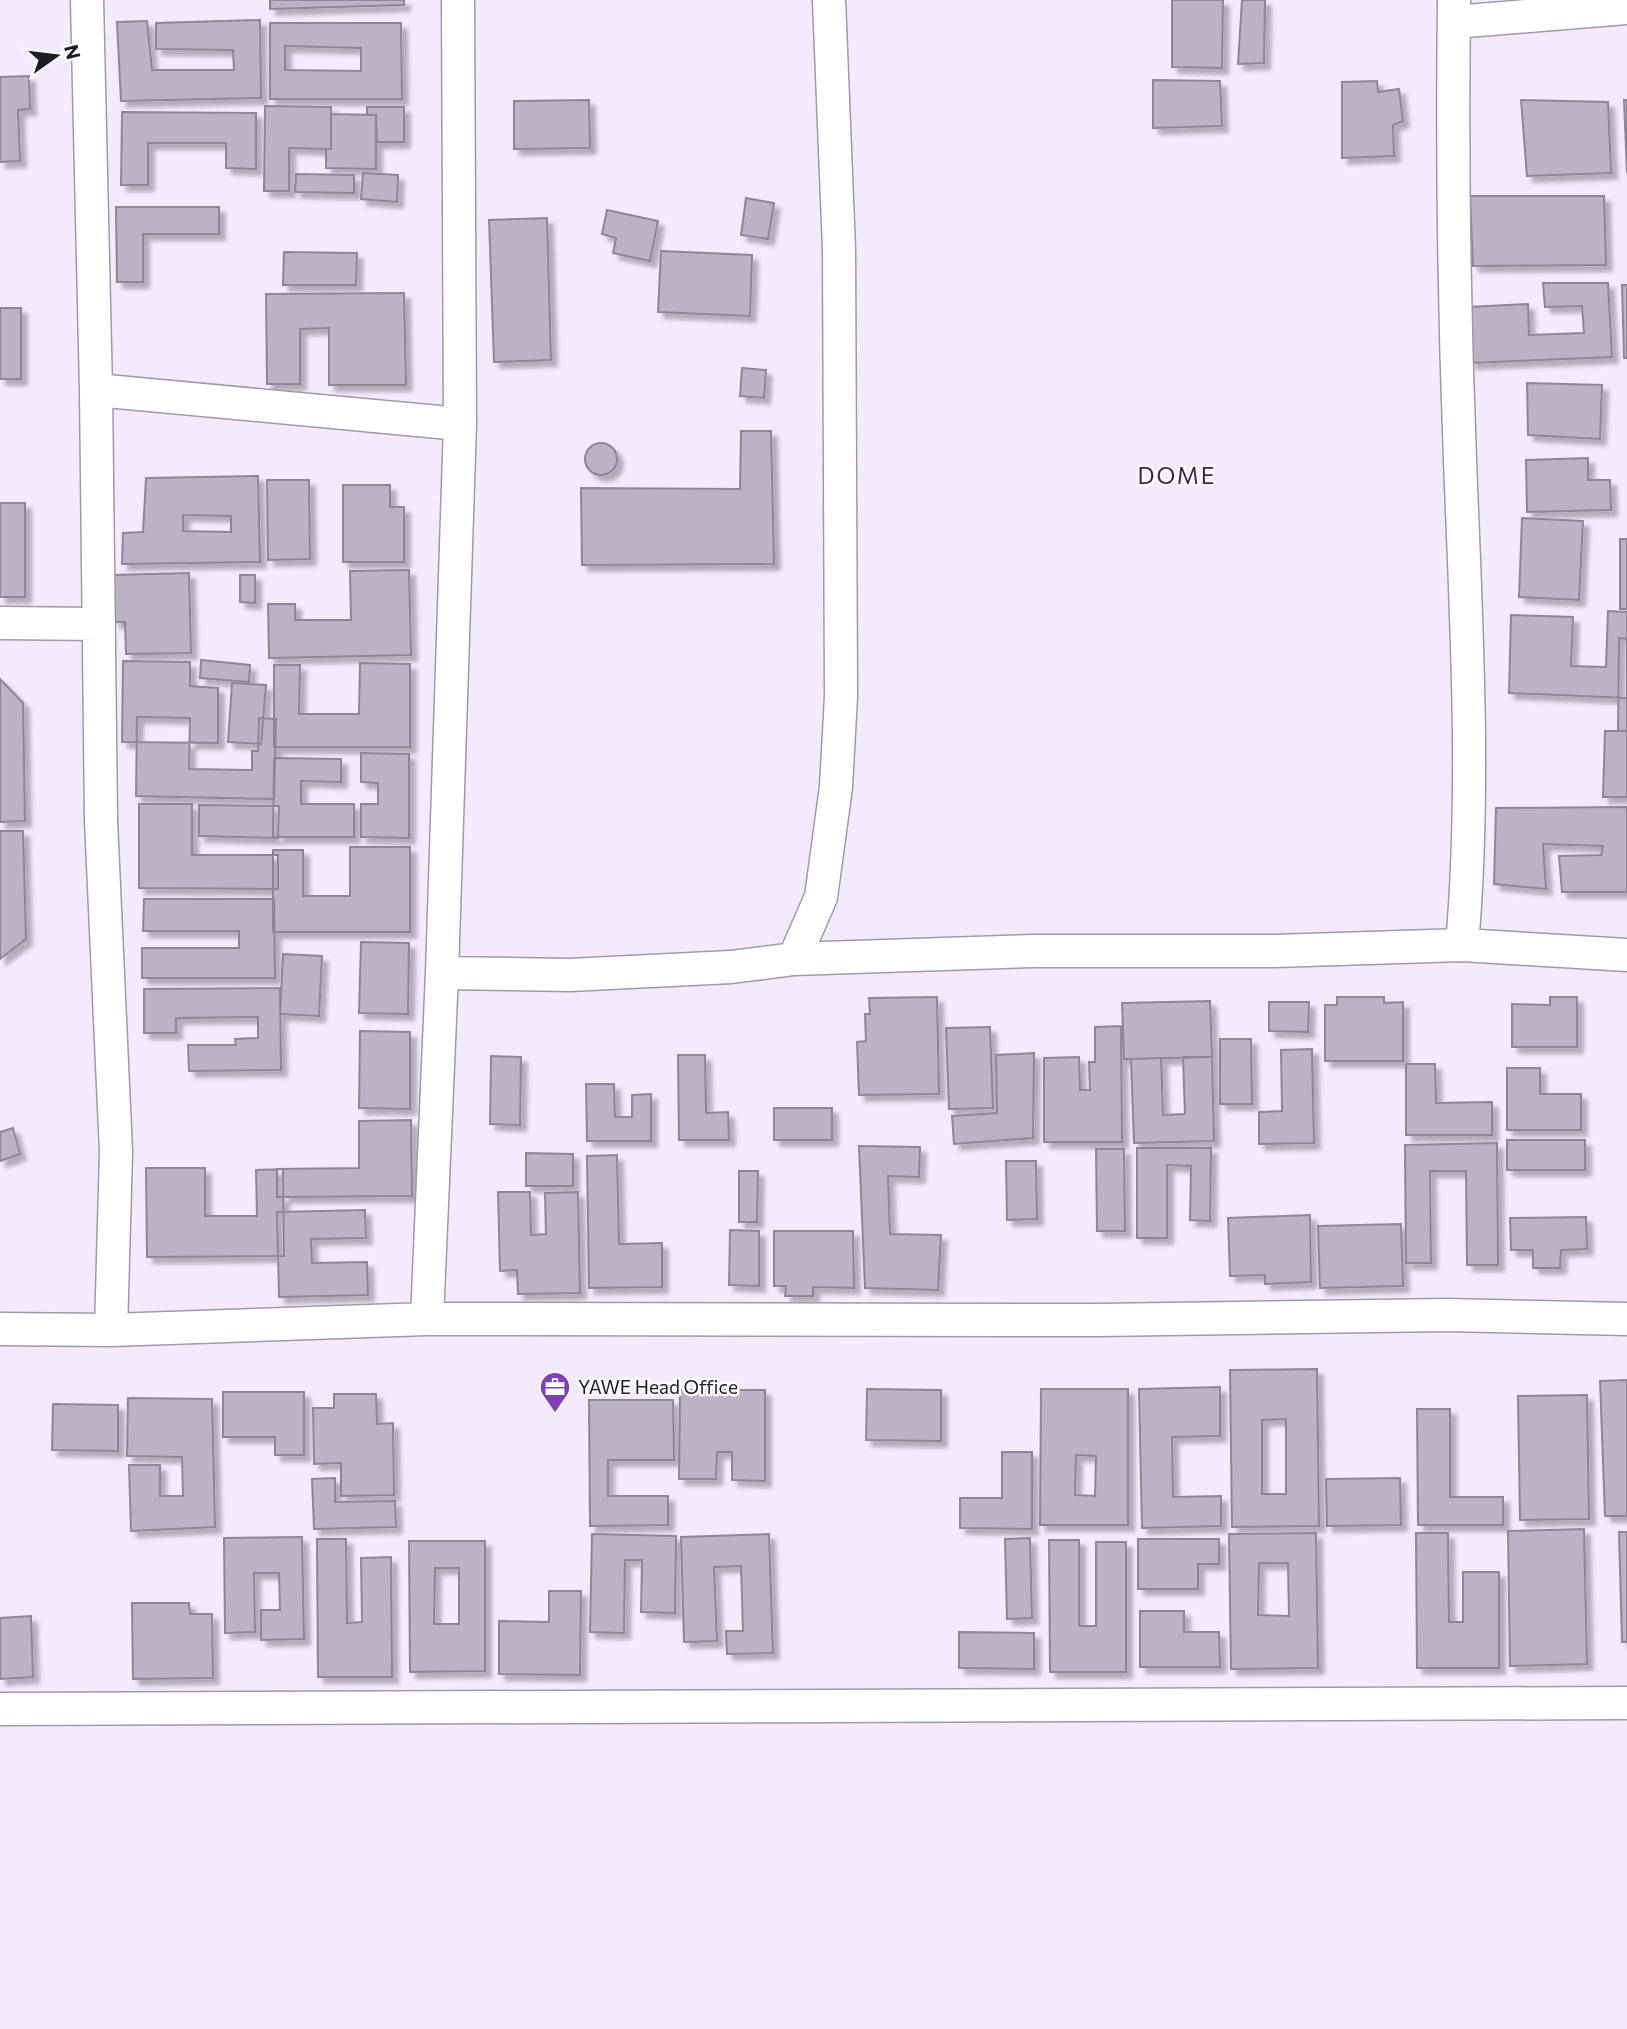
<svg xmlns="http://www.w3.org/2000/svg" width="1627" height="2029" viewBox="0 0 1627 2029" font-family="Commissioner,sans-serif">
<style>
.building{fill:#bbb2c5;stroke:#8e8698;stroke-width:2;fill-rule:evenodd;filter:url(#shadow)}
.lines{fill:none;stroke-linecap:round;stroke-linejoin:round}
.minor-casing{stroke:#a198ab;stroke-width:35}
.minor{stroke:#fff;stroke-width:32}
.labels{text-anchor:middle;stroke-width:5;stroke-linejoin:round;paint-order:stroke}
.poi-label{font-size:19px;fill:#1f1b22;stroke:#fdfbff;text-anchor:start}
.quarter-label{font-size:23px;letter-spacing:2px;fill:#3e1f58;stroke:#fdfbff}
</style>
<defs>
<filter id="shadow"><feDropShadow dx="6" dy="6" stdDeviation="2" flood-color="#0004"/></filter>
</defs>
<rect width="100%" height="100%" fill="#f3eafe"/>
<path class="building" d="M270 0H404V5L270 9Z
M1172 0H1223L1222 68 1172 67Z
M1242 0H1265L1264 63 1238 64Z
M260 20 261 98 121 101 117 22 147 21 152 70H234L233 50 156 49V23Z
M270 23H401L402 99H270ZM285 46 361 48V71L285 70Z
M29 76 30 109 18 110 20 161 0 162V77Z
M1153 80 1220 81 1222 126 1153 128Z
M1377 81 1378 92 1399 89 1403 121 1393 125 1394 156 1342 158V82Z
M589 100 590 148 514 149V101Z
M1521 100 1608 102 1611 173 1527 176Z
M1624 100H1627V173Z
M265 106 331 107V149L289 148V191H264Z
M367 107H404V142H377L376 115H367Z
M122 112 256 113V169L226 168V143H148V185H121Z
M331 114 376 115V169L326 168V149H331Z
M363 173 398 175 397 202 361 199Z
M296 174 354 175V193L295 192Z
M1470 196H1604L1606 265 1473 266Z
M746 198 774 203 768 239 741 235Z
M116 207H219V234H143V282H117Z
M607 210 658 221 650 261 613 253 616 238 602 234Z
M547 218 551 360 494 362 489 220Z
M661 251 752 255 750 316 658 312Z
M284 252 357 253 356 285H283Z
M1543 283H1608L1612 357 1470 363 1468 307 1528 304 1529 335 1584 333 1582 306 1545 307Z
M1622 285H1627V358H1624Z
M404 293 406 385H329V328L300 329V384H267L266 294Z
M0 308H21V379H0Z
M742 368 766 370 764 398 740 396Z
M1527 383 1602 385 1600 439 1528 435Z
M741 431H771L774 564 582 565 581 488 740 489Z
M585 459a16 16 0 1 1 32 0a16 16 0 1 1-32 0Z
M1588 458V480H1610L1611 510 1527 512 1526 460Z
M258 476 260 562 122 564 123 533 143 532 146 478ZM183 515 231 516V532L183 531Z
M267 480H309L310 559 268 560Z
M343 485H390V507H404V562H343Z
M0 503H25V597H0Z
M1522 518 1583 521 1579 600 1519 597Z
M1620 539H1627V609H1620Z
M409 570 411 655 269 658 268 604H295V620H351L350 571Z
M189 573 191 653 126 654 125 622H114L112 575Z
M240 575H255V603L240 602Z
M1608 611 1627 612V698L1509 693 1511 615 1573 617 1571 666 1606 667Z
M1619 638 1627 639V731H1618Z
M201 660 250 665 249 682 200 678Z
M123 661 190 662V686L218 688V743L122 742Z
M360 663 410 664V747H274V665H300L299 714H359Z
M0 679 23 703 25 821 0 822Z
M232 683 266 685 261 744 228 742Z
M137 717 190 718 189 769 252 770V751H258L259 718 276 719 274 799 136 796Z
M1605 731H1627V797H1603Z
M361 753 409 754V838L361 837V804H378V783L361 782Z
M274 758 341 759V782L301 781V804H354V837H273Z
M139 804H192V855H278V889L139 888Z
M199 805 279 806 278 838 199 836Z
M1627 807V892H1562L1559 856 1601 855 1603 846 1543 844 1546 889 1494 884 1496 808Z
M0 831H23L26 939 0 959Z
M350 847H410V932H273V850H303V896H350Z
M144 899H274L275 978H142V948H239V931H143Z
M361 942 409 943 408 1014 359 1013Z
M283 954 322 956 319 1016 280 1014Z
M280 988 281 1070 189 1071 188 1045H236L235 1039 258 1038V1017L176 1018V1033H144V989Z
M937 997 939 1094 859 1095 857 1042 866 1041 865 1014H870L869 998Z
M1337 997H1384V1003L1403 1002V1061H1325V1005H1337Z
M1550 997H1577V1047H1512V1004L1550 1005Z
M1210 1001 1212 1057 1124 1059 1122 1003Z
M1269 1002H1309L1308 1032 1269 1031Z
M1121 1026 1122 1142H1044V1058L1079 1057 1080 1090H1090L1089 1062H1095V1027Z
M990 1027 993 1108 949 1109 946 1028Z
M360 1031 410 1032V1109L359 1108Z
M1220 1039H1251L1252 1104H1220Z
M1312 1049 1314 1143 1259 1144V1112L1282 1111 1281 1050Z
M1034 1053 1033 1138 954 1144 952 1116 997 1113 996 1055Z
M678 1055H705L706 1113 728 1112 729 1140H679Z
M491 1056 521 1057 520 1125 490 1124Z
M1183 1057H1212L1214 1141 1134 1143 1131 1059 1161 1058 1163 1115 1185 1114Z
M1406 1064H1435L1436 1103 1492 1102V1135H1406Z
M1507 1068H1540V1094H1581V1130H1507Z
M586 1084H614L615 1117H632V1095L651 1094V1141H587Z
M774 1108H832V1140H774Z
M411 1120 412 1196 277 1197V1169L359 1168V1121Z
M13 1128 20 1154 0 1161V1132Z
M1507 1140H1585V1170H1507Z
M1497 1143 1498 1265H1467L1466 1171H1430L1431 1263H1406L1405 1145Z
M859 1146 920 1147 919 1177 888 1176 890 1234 941 1235 938 1290 865 1288Z
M1137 1148H1211L1210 1221 1190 1220 1191 1166 1167 1165V1238H1137Z
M1096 1149H1124L1125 1231H1097Z
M526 1153 573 1154V1186H526Z
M617 1155 619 1244 662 1243V1287L589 1288 587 1156Z
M1006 1161H1036L1037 1219 1007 1220Z
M146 1168H205V1216H257L256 1170 283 1169 284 1256 147 1257Z
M739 1171H758L757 1222H739Z
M498 1192H530L531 1235 546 1234 545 1193 578 1192 580 1293 518 1294 517 1270 500 1271Z
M365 1210 366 1238 311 1239 312 1263 367 1262 368 1295 279 1297 277 1212Z
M1310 1215 1311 1282 1265 1284V1275L1230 1276 1228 1218Z
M1586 1217 1587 1249 1561 1250 1560 1268H1533V1250H1511L1510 1218Z
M1401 1224 1403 1286 1320 1288 1318 1226Z
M730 1230 759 1231V1286L729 1285Z
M774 1231H853L854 1288 813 1287V1296H785L786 1286H774Z
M1317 1369 1319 1526 1232 1527 1230 1370ZM1286 1419V1494H1262V1420Z
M1627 1380V1516H1605L1600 1381Z
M1220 1387V1436L1172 1437 1173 1497 1221 1496V1526L1142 1528 1139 1389Z
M867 1389 941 1390V1441L866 1440Z
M1041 1389H1128V1525H1040ZM1076 1455 1096 1456 1095 1496 1075 1495Z
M680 1390H765V1481L732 1480V1452H717L716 1479H679Z
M223 1392H304V1455H275V1437H223Z
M334 1394H376L377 1424 393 1423 394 1495 341 1496V1463L314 1464 313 1408H334Z
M1587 1395 1589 1519 1520 1520 1518 1396Z
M128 1398 212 1399 215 1527 131 1531 129 1465H160V1496H183L182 1457 127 1456Z
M589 1400H673L674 1460H608V1496H668V1525L590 1526Z
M53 1404 118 1405V1451L52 1450Z
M1417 1409H1450V1497H1503V1525H1418Z
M1002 1452H1032V1529L960 1528V1498H1002Z
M335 1478V1502L395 1501 396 1527 314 1529 312 1479Z
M1400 1478 1401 1525 1327 1526 1326 1479Z
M1584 1529 1587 1664 1510 1666 1508 1531Z
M1619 1532H1627V1642H1622Z
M1316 1533 1318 1668 1231 1669 1229 1534ZM1259 1563H1288L1289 1616 1258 1615Z
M1416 1533H1448L1449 1622H1463V1572H1499V1668H1417Z
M592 1534 676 1536 675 1613 641 1612 642 1560H625L624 1633 590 1632Z
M769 1534 773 1653 727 1654 726 1631H743L741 1566 714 1567 717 1641 684 1642 681 1537Z
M302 1537 304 1639 261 1640V1610H280L279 1573H254L255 1632 225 1633 224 1538Z
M1030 1538 1032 1618 1007 1619 1005 1539Z
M317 1539H346L347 1623 362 1622 361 1558 391 1557 392 1677H318Z
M1138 1539H1219V1564H1198V1589H1138Z
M1049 1540H1079V1626H1096V1542H1126V1672H1050Z
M409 1541H485V1671L410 1672ZM435 1568H459V1624H434Z
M549 1591H581L580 1675 499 1674V1621L549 1622Z
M132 1603H189L190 1614H212L213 1678 133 1679Z
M1140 1611H1184V1632H1219L1220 1667H1140Z
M31 1616 33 1677 0 1679V1618Z
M959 1632 1034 1633V1669L959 1668Z"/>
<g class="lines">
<g class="minor-casing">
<path id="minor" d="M87 0 96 390 101 820 116 1152 111 1330
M1454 0C1452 153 1454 307 1460 460 1466 619 1476 786 1462 945
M1454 22 1627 8
M96 390 460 424
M0 623 99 624
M794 959 821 897 836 787 841 696 839 249 829 0
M442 973 570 975 731 967 794 959 1034 951H1275L1462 945 1627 955
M427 1319 442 973 460 424 458 0
M0 1329 111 1330 427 1319 1098 1320 1446 1315 1627 1319
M0 1709 1627 1703"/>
</g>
<use href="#minor" class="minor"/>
</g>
<defs>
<g id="office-pin" transform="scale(1.575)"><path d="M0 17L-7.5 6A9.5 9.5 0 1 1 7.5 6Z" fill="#8040b5" stroke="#fdfbff"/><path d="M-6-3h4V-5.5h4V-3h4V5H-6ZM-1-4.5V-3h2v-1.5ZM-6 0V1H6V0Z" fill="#fff"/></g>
</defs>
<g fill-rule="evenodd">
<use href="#office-pin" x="555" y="1387"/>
</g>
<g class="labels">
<g class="poi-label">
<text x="578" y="1394">YAWE Head Office</text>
</g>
<g class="quarter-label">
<text x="1177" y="484">DOME</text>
</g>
</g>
<g transform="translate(56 56) rotate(76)" stroke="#fdfbff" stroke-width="5" paint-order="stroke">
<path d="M0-5L12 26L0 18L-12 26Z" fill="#1f1b22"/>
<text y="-10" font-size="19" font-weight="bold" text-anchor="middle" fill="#1f1b22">N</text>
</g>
</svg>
